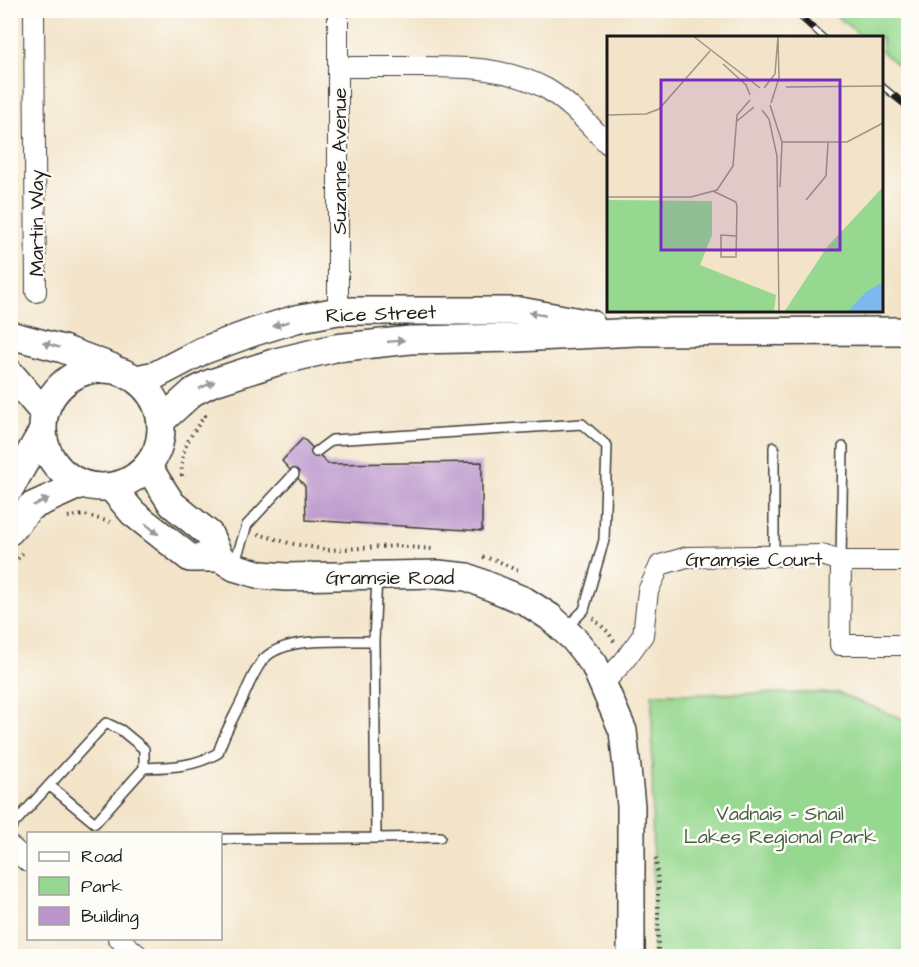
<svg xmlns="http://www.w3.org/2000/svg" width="919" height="967" viewBox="0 0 919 967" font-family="'Architects Daughter',sans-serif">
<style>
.green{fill:#96d88f;stroke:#597a56;stroke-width:1.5}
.building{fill:#ba94cb}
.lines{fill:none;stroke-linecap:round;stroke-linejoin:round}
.lane-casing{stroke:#3c3a36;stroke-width:12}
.street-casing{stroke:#3c3a36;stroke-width:22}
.secondary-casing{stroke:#3c3a36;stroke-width:30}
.path{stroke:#3c3a36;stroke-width:4;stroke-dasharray:1.5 4.5;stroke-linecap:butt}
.lane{stroke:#fff;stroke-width:9}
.street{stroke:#fff;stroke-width:20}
.secondary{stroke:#fff;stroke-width:27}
.rail-casing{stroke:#1c1c1c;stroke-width:7}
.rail{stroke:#fdfcf7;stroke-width:4.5;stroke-dasharray:14;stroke-linecap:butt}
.oneway{fill:#999}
.labels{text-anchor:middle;stroke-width:5;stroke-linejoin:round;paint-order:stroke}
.street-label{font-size:20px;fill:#1c1c1c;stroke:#fdfcf7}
.park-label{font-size:20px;fill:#475e44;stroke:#fdfcf7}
.inset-road{fill:none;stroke:#9d9484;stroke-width:1.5}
.view{fill:#7b2cbf;fill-opacity:0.15;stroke:#7b2cbf;stroke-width:3}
.inset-edge{fill:none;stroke:#1c1c1c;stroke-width:3}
</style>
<rect width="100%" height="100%" fill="#fdfcf7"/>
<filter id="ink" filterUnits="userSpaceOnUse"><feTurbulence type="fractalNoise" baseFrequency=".0167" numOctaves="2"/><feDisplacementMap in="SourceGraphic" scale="12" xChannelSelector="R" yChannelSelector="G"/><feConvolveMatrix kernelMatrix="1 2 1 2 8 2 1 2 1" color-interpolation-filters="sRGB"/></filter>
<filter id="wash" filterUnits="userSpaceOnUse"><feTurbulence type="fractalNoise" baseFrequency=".008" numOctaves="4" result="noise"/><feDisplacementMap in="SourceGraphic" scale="24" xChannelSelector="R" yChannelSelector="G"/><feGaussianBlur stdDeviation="1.35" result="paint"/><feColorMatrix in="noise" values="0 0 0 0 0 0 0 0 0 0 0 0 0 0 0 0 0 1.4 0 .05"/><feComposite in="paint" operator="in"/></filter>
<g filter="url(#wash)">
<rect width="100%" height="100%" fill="#f3e4c9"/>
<path class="green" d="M830 11H908V74L882 52V38L863 37Z
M838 693 908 721V956H653L652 694Z"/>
<g id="blocks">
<path class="building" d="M303 438 328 464 482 462V531L306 520 305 486 282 461Z"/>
</g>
</g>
<g filter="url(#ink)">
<use href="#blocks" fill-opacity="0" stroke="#3c3a36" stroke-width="1.5"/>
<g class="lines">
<g class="lane-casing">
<path id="lane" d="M774 447V556
M316 452 332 440 582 424 607 446 604 540 584 610 565 629
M841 561 843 447
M234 565 247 525 294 474
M144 768C170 767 194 767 218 753 224 733 234 717 243 698 248 686 254 672 262 661 283 635 343 642 374 641L377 576
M10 828 106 723 121 730 144 749V768L95 823 49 785
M376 838 440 837
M220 839 376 838 374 641"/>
</g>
<g class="street-casing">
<path id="street" d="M34 10 36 292
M339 67C367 67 394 67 422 67 466 67 507 67 547 89 570 103 589 125 608 144
M338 311V10
M841 561 840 645H908
M603 684 624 661 643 635 648 591 660 565 687 557 822 555 841 561H908
M10 846 28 862
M118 938 139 956"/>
</g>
<g class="secondary-casing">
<path id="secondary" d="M10 335 63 349 111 367
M43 428a59 59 0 1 1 118 0a59 59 0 1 1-118 0Z
M10 373 44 413
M136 379 156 375 202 351 254 332 296 319 338 311H520L591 324
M161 421 193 392 211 383 276 362 335 348 410 340 517 338 636 332 908 331
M148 467 172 504 209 534 220 558 234 567 261 575 286 577 438 574 467 577 525 601 550 617 574 639 594 664 623 731 631 806V956
M111 487 133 513 190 558H220
M10 488 42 432
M10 531 30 507 81 484"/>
</g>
<path class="path" d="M182 476C180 449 189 437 205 416L203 412
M68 517 85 515 110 522
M258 534 289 543 328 550 397 546 432 549
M483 557 496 560 518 571
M10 568 25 550
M593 618 608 632 615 643
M656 858 658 883V956"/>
<use href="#lane" class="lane"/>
<use href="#street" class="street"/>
<use href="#secondary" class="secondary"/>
<g class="rail-casing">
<path id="rail" d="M793 10 824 38
M882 86 908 107"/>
</g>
<use href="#rail" class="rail"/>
</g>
<defs><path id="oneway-solid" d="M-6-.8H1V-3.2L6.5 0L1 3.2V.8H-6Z" transform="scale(1.5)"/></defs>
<g class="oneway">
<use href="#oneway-solid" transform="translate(537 314) rotate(-169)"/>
<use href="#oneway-solid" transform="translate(281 324) rotate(163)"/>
<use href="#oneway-solid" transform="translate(396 341) rotate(-6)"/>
<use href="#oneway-solid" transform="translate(51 345) rotate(-164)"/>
<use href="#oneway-solid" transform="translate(207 385) rotate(-25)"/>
<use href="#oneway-solid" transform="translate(41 502) rotate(-24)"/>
<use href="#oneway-solid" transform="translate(152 529) rotate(39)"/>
</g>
</g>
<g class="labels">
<g class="street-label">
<text transform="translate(339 161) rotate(-90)" y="7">Suzanne Avenue</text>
<text transform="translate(36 223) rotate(-90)" y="7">Martin Way</text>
<text transform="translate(381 313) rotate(-2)" y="7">Rice Street</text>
<text x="754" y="566">Gramsie Court</text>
<text x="390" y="584">Gramsie Road</text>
</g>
<g class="park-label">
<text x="780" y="820">Vadnais - Snail<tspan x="780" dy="23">Lakes Regional Park</tspan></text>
</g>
</g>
<g transform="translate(607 36)">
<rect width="276" height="276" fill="#f3e4c9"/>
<path d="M276 151V276H177L220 211ZM0 164 105 165V199L93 229 169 259 167 276H0Z" fill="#96d88f"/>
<path d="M276 246V276H240L259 256Z" fill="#7db8ef"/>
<path class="inset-road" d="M86 0 153 52M116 28 139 49 143 59M179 51 276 50M157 52 168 38 171 0M164 67 172 42 171 0M163 69 175 106 173 151M155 74 162 83 170 120 172 276M0 79 39 78 52 73 103 15M130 85 147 71M175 106H240L276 87M106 155 129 166 130 171 129 221H114V199L129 200M0 161H84L110 154 126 130 130 79 143 64M199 164 219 140 221 107"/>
<path class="view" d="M54 44H233V214H54Z"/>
<rect width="276" height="276" class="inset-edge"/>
</g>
<rect width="919" height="967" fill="none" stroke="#fdfcf7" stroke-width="36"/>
<rect x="27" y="832" width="195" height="108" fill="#fdfcf7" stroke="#a3a29f" stroke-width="1.5"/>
<rect x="39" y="852" width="30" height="9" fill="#ffffff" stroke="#a3a29f" stroke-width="1.5"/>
<text x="81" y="862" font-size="18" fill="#1c1c1c">Road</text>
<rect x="39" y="877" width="30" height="18" fill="#96d88f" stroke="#a3a29f" stroke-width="1.5"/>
<text x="81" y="892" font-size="18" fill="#1c1c1c">Park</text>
<rect x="39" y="907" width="30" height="18" fill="#ba94cb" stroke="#a3a29f" stroke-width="1.5"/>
<text x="81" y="922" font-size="18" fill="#1c1c1c">Building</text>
</svg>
